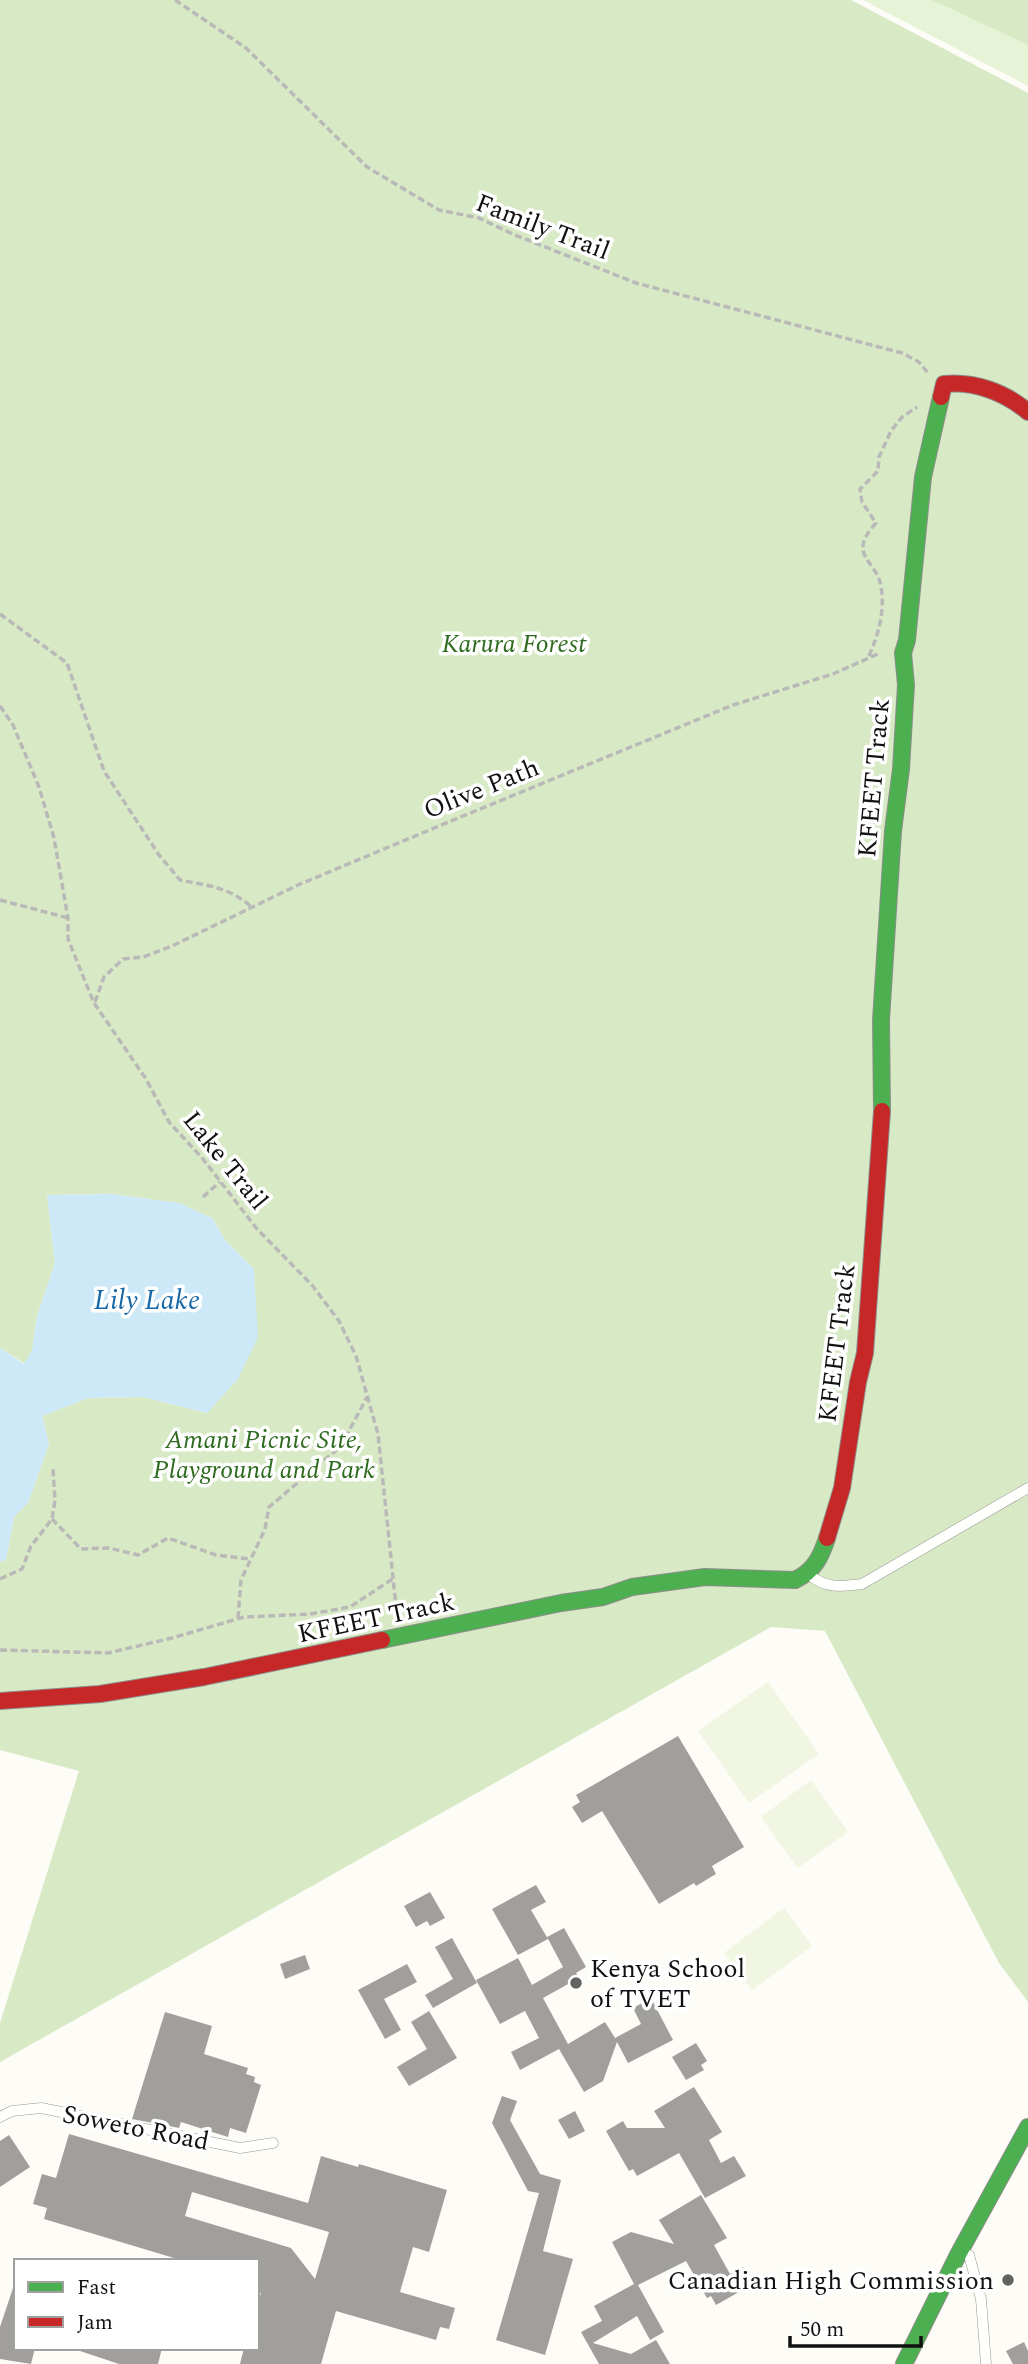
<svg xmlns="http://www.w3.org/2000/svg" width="1028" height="2364" viewBox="0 0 1028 2364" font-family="Spectral,serif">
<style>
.green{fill:#e7f3d7}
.forest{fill:#d8eac5}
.pitch{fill:#f0f6e1}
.water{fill:#cde8f7}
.building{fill:#a19f9c;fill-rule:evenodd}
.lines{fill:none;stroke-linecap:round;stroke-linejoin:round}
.lane-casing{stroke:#979795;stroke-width:11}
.fast-casing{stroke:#8e8d8b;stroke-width:18}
.jam-casing{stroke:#8e8d8b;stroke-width:18}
.path{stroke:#b9b9b8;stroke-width:3.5;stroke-dasharray:7 3.5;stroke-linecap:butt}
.lane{stroke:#fffffe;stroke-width:10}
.fast{stroke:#4caf50;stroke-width:16}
.jam{stroke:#c62828;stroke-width:16}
.poi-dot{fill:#646362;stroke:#fff;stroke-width:2.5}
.labels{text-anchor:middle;stroke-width:7;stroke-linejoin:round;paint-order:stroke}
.street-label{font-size:26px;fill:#111;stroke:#fff}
.park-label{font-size:26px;font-style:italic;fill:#2f6b1f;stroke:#fff}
.poi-label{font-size:26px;fill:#111;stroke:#fff;text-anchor:start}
.water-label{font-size:28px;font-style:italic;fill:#1768a6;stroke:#fff}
</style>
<rect width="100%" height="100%" fill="#fdfcf7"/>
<path class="green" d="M863 0H1028V86Z"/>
<path class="forest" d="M0 0H851L1028 93V2002L999 1963 825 1631 771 1627 0 2062V2023L79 1771 0 1750V1562L6 1560 14 1517 28 1503 49 1444 42 1416 88 1398 143 1397 207 1413 254 1269 225 1240 212 1218 179 1203 110 1194 47 1195 55 1263 37 1316 32 1351 25 1364 0 1348Z
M932 0H1028V45Z"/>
<path class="pitch" d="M768 1682 819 1754 749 1803 698 1731Z
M811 1780 848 1832 798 1868 761 1817Z
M784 1908 812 1946 752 1990 724 1953Z"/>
<path class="water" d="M110 1194 179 1203 212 1218 225 1240 254 1269 258 1337 238 1379 207 1413 143 1397 88 1398 42 1416 49 1444 28 1503 14 1517 6 1560 0 1562V1348L24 1364 32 1351 37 1316 55 1263 47 1195Z"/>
<path class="building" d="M678 1736 744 1847 712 1866 716 1874 696 1886 694 1883 659 1904 602 1811 582 1823 572 1807 580 1802 576 1795Z
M536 1885 546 1902 531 1910 548 1939 518 1955 492 1909Z
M430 1892 445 1918 430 1926 427 1921 416 1927 404 1906Z
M564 1928 586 1967 576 1973 579 1978 543 1998 568 2044 605 2022 615 2038 641 2024 633 2008 651 1998 673 2040 628 2063 617 2042 603 2081 584 2092 559 2049 520 2070 511 2052 539 2038 525 2011 500 2024 476 1980 518 1958 532 1985 563 1967 547 1937Z
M452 1938 477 1983 433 2008 425 1995 453 1979 435 1947Z
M305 1955 310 1969 285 1979 280 1964Z
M407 1964 417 1982 384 1999 401 2030 385 2039 358 1990Z
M429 2011 457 2058 409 2086 397 2067 427 2049 411 2022Z
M165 2012 212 2026 204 2054 248 2068 246 2074 255 2077 254 2082 261 2085 246 2133 230 2128 228 2137 181 2122 179 2128 132 2119Z
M696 2043 707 2061 701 2065 704 2070 686 2080 672 2057Z
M694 2087 722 2132 709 2140 721 2163 734 2156 746 2176 705 2198 679 2153 637 2176 633 2169 629 2171 606 2131 623 2121 627 2128H665L654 2111Z
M502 2096 517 2101 510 2120 540 2174 561 2180 543 2251 573 2259 545 2355 496 2340 539 2193 528 2191 492 2123Z
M575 2111 585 2131 569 2139 558 2120Z
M69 2134 308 2203 321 2156 358 2167 359 2164 447 2190 429 2252 413 2247 400 2292 455 2308 449 2329 440 2327 436 2340 336 2311 321 2364H240L244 2348H257V2304L261 2293 257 2291V2261H184L44 2219 47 2208 33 2204 42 2174 56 2178ZM192 2192 329 2232 315 2279 291 2248 185 2216Z
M9 2135 30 2167 0 2187V2141Z
M701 2195 727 2238 714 2245 730 2274 743 2267 753 2284 716 2305 711 2296 707 2298 686 2261 638 2285 664 2332 650 2340 637 2316 593 2343 631 2354 656 2340 670 2364H599L581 2332 602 2321 594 2306 634 2284 612 2242 631 2232 674 2244 659 2220Z
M13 2288 16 2289V2348H35L31 2364 0 2359V2327Z
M1024 2342 1028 2351V2364H1013L1006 2351Z
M81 2348H162L158 2364H119L80 2351Z"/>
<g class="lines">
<g class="lane-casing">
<path id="lane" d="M811 1576C827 1589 843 1586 862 1584L1028 1488
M0 2117 12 2111 41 2108 240 2148 273 2143
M969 2255 981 2299 986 2364"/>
</g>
<g class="fast-casing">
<path id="fast" d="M882 1111 881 1020 893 831 901 769 906 685 903 653 907 640 923 477 941 397
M382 1640 561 1603 603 1597 632 1587 705 1577 795 1580C814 1571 821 1557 827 1538
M904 2364 959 2253 1028 2127"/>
</g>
<g class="jam-casing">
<path id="jam" d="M941 397 944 384C974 381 1005 392 1028 412
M827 1538 842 1488 858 1382 865 1353 882 1111
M0 1701 100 1694 204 1677 382 1640"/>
</g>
<path class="path" d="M175 0 246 48 367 167 439 210 479 218 515 235 636 283 902 353 919 362 928 373
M0 614 67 663 104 771 159 855 180 880C210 886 228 887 252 907
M869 656C879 632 885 612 881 586 876 559 846 556 876 523L862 502 860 489 878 471 879 457 891 431 902 417 917 407
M0 706 13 725 39 787 54 838 68 918V939L94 1003 146 1079 169 1122 203 1159 257 1229 312 1285 339 1321 356 1356 378 1434 397 1616
M0 900 68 918
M95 1002 104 977 123 959 143 957 172 946 298 885 463 816 733 705 833 674 880 653
M203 1197 220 1182
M52 1519 81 1549 109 1548 138 1555 168 1538 216 1555 250 1559
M0 1579 22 1569 31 1546 52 1519 55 1500 53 1469
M238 1618 241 1580 265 1529 269 1507 341 1446 367 1397
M0 1650 108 1653 172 1638 244 1617 310 1614 350 1607 394 1578"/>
<use href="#lane" class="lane"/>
<use href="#fast" class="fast"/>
<use href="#jam" class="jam"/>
</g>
<g class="poi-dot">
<circle cx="576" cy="1983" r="7"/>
<circle cx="1008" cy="2280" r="7"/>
</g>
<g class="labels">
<g class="street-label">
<text transform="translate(543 226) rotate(21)" y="9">Family Trail</text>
<text transform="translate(873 778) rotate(-85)" y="9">KFEET Track</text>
<text transform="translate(481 788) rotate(-22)" y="9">Olive Path</text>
<text transform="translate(226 1160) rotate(51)" y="9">Lake Trail</text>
<text transform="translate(836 1343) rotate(-83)" y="9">KFEET Track</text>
<text transform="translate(376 1617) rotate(-12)" y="9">KFEET Track</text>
<text transform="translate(136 2127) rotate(11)" y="9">Soweto Road</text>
</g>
<g class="park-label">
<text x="514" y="652">Karura Forest</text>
<text x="264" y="1448">Amani Picnic Site,<tspan x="264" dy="30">Playground and Park</tspan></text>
</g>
<g class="poi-label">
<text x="590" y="1977">Kenya School<tspan x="590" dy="30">of TVET</tspan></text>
<text x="994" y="2289" text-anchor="end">Canadian High Commission</text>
</g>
<g class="water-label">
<text x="147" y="1309">Lily Lake</text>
</g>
</g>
<rect x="14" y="2259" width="245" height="91" fill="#ffffff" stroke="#a0a0a0" stroke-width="2"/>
<rect x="28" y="2282" width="35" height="10" fill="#4caf50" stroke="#a0a0a0" stroke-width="2"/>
<text x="77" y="2294" font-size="21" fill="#111111">Fast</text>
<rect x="28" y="2317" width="35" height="10" fill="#c62828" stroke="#a0a0a0" stroke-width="2"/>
<text x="77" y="2329" font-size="21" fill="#111111">Jam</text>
<path d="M790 2336v10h131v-10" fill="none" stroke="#111111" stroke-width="3.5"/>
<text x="800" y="2336" font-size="21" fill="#111111" stroke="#ffffff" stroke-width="5" paint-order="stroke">50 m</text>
</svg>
